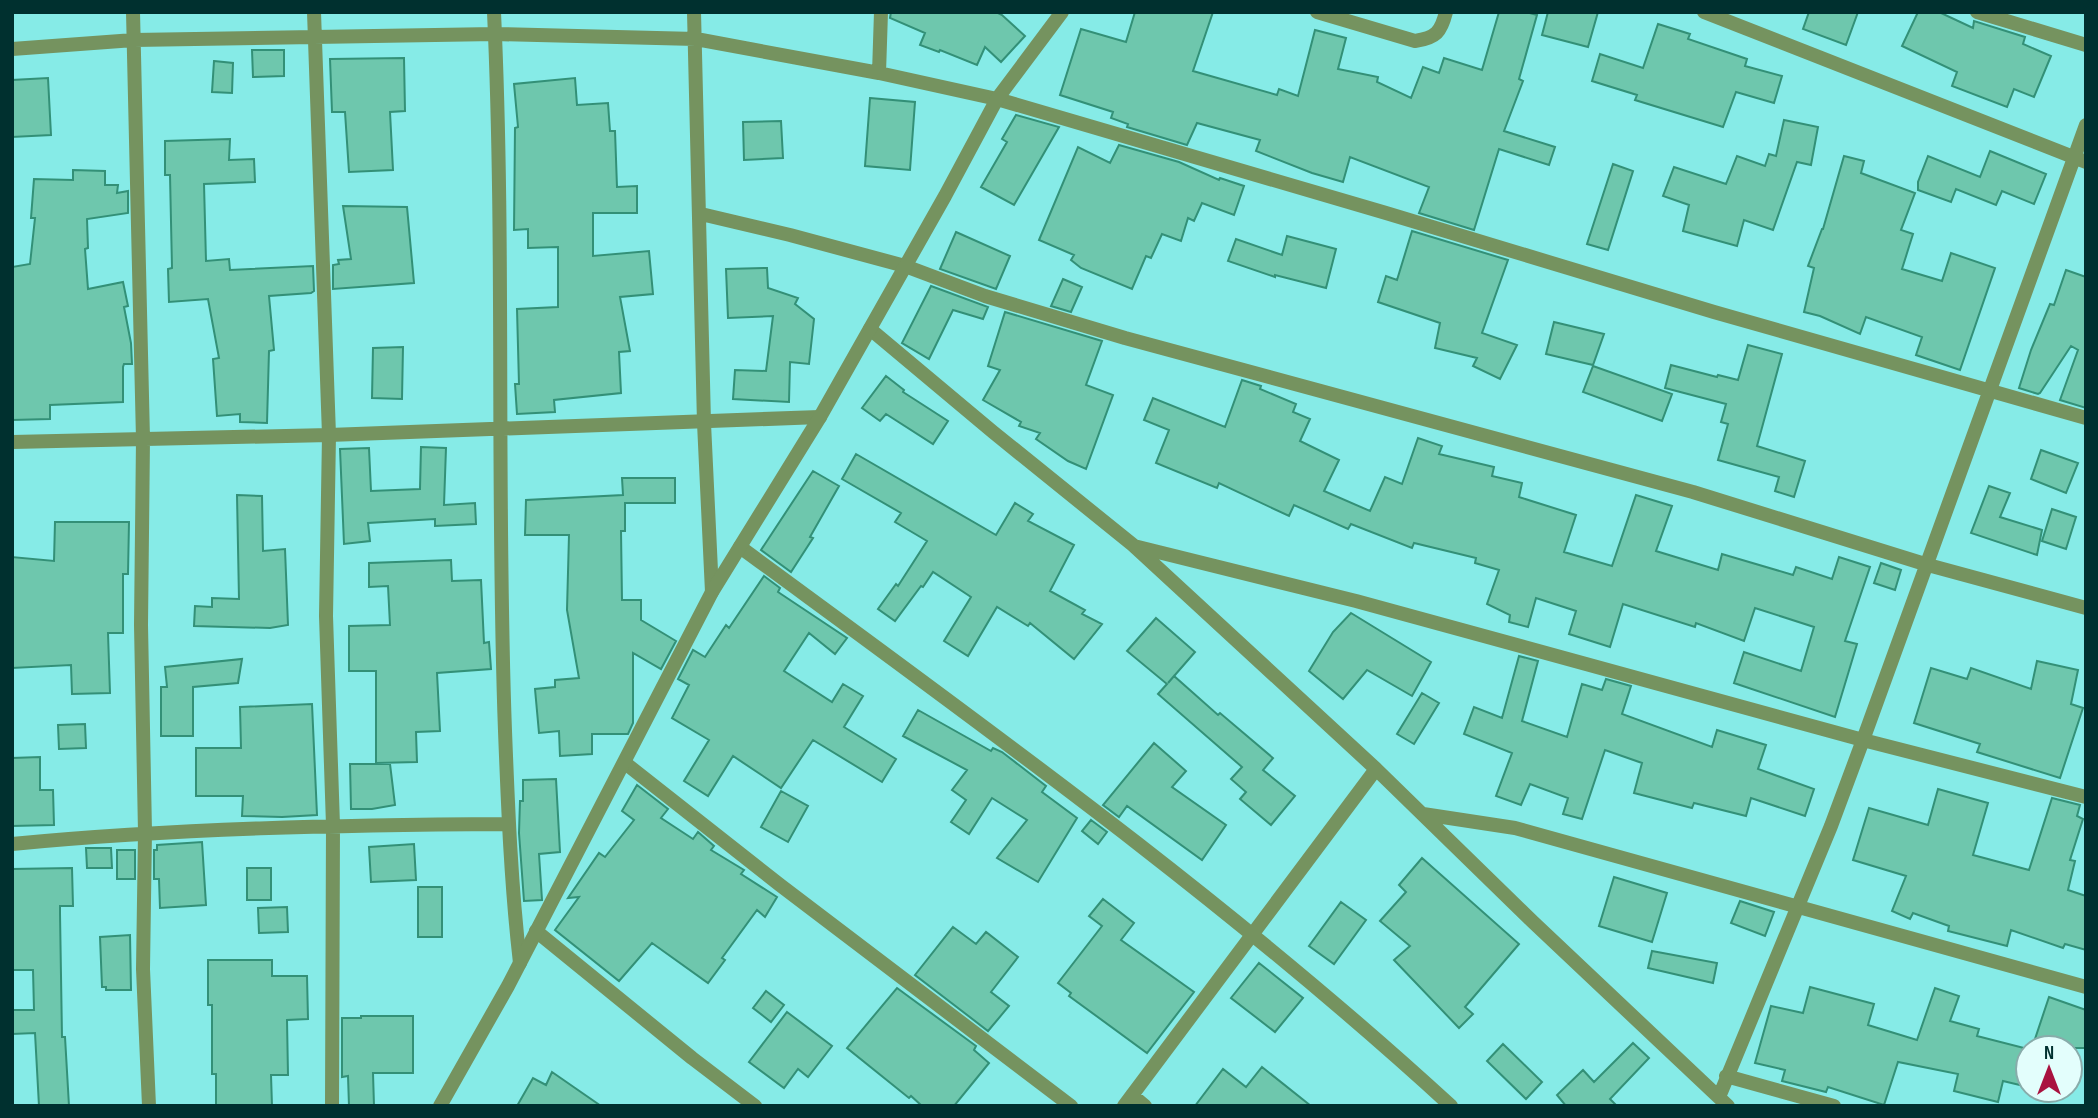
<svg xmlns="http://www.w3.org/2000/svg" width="2098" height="1118" viewBox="0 0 2098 1118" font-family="'Sofia Sans Condensed',sans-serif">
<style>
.building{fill:#6ec7ad;stroke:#339077;stroke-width:2}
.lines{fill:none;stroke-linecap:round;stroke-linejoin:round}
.minor{stroke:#75935f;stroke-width:14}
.tertiary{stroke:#75935f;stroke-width:14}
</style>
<rect width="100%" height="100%" fill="#86ebe7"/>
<path class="building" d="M891 12H996L1002 15 1025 36 1001 62 985 47 977 65 940 50 939 52 920 45 925 33 890 18Z
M1135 12H1213L1193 71 1277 95 1279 89 1298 96 1315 30 1346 38 1338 69 1378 77 1377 82 1411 98 1423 67 1439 73 1444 58 1482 70 1499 12H1526L1537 15 1519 79 1523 81 1504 131 1555 147 1549 165 1499 149 1474 230 1419 213 1429 187 1350 157 1343 182 1312 173 1256 151 1260 140 1197 123 1187 145 1127 127 1128 124 1111 118 1113 112 1060 95 1081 29 1126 42Z
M1548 12H1598L1588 47 1542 35Z
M1809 12H1858L1846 45 1803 29Z
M1918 12H1939L1973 28 1974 21 2025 37 2023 44 2051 56 2034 97 2014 89 2007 107 1952 86 1957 72 1902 46Z
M1658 24 1690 34 1688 39 1747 59 1745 66 1782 76 1774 103 1736 92 1723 127 1635 100 1637 95 1592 81 1600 54 1643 68Z
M252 50H284V76L253 77Z
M404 58 405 111 390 112 393 170 349 172 345 112H332L330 59Z
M214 61 233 63 232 93 212 92Z
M48 78 51 135 12 137V80Z
M575 78 577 105 608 103 610 131H615L617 187 637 186V213H593V256L649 251 653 294 620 297 630 351 619 352 621 393 554 400 555 412 517 414 515 384H519L517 309 558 307V247L528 248V229L514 230 515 128 518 127 514 84Z
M870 98 915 102 910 170 865 166Z
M1016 115 1059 127 1014 205 981 187 1007 142 1002 139Z
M1784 120 1818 127 1811 165 1797 162 1773 230 1744 220 1737 246 1683 231 1689 205 1663 196 1674 167 1726 184 1737 156 1765 166 1769 154 1776 156Z
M781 121 783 158 744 160 743 122Z
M230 139 229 160 254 159 255 182 204 184 206 261 229 259 230 270 313 266 314 291 311 293 269 296 274 350 269 351 267 423 240 422V414L217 416 213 359 219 358 208 299 169 302 168 269 172 268 170 175H165V141Z
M1119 145 1179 162 1219 180 1220 178 1244 186 1234 215 1202 203 1194 221 1188 218 1181 241 1162 234 1151 258 1146 256 1132 289 1081 268 1071 260 1074 255 1039 240 1078 147 1110 163Z
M1990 151 2046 174 2034 204 2002 191 1996 205 1956 189 1951 202 1918 190V182L1928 156 1980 177Z
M1844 156 1864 161 1861 173 1915 193 1901 230 1913 234 1902 269 1942 281 1951 253 1995 268 1960 370 1916 355 1922 337 1866 317 1860 334 1820 316 1804 312 1814 268 1808 266 1822 229H1823Z
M1613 164 1633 171 1608 250 1587 244Z
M73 170 105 171V185H118L117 193 128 191V213L87 219 88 248 85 249 88 289 123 282 128 306 124 307 131 343 132 364H124L123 367V402L50 405V419L12 420V267L30 264 35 218H31L34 179 73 180Z
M343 206 407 207 414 283 333 289V265L339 264 338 260 351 259Z
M1412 231 1508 260 1482 333 1517 345 1500 379 1473 366 1477 358 1435 348 1440 323 1378 302 1386 276 1397 280Z
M956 232 1010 256 996 289 940 269Z
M1287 236 1336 249 1326 288 1275 275V277L1228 261 1236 239 1282 255Z
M767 268 768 288 798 298 795 304 814 319 809 364 790 362 789 402 733 399 735 370 766 371 773 316 728 318 726 269Z
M2066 270 2086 277V408L2060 400 2078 350 2071 346 2040 393 2038 394 2019 388 2031 350 2050 304 2054 305Z
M1063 279 1082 287 1071 312 1051 306Z
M931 286 988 307 983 319 953 310 929 359 902 343Z
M1005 312 1102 341 1086 385 1113 395 1086 469 1068 461 1036 439 1040 433 1019 426 1021 422 983 400 1000 370 988 366Z
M1554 322 1604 334 1593 365 1546 354Z
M1748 345 1782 354 1757 446 1805 461 1794 497 1775 491 1779 477 1718 460 1728 424 1721 422 1726 404 1665 388 1671 365 1717 377 1718 375 1738 380Z
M403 347 402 399 372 398 373 348Z
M1593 366 1672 394 1662 421 1583 392Z
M886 376 904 390 903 392 948 421 933 444 886 414 880 421 862 408Z
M1242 380 1261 386 1260 389 1296 404 1293 412 1310 419 1300 441 1339 460 1324 491 1370 511 1385 477 1402 484 1418 438 1442 446 1439 454 1494 467 1492 476 1522 483 1519 497 1576 515 1564 552 1612 566 1636 495 1672 506 1656 551 1718 570 1722 554 1793 575 1796 567 1832 579 1839 557 1870 567 1845 641 1857 644 1835 717 1734 683 1744 652 1801 671 1814 627 1755 608 1744 641 1696 623 1695 627 1623 604 1610 647 1569 634 1576 611 1536 598 1528 627 1509 622 1510 615 1487 604 1499 570 1475 563 1476 558 1414 543 1412 548 1351 524 1348 529 1294 505 1289 516 1219 483 1217 488 1156 463 1169 430 1144 420 1153 398 1225 427Z
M421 447 446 448 444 505 475 503 476 524 435 526V519L368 523 370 541 344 544 340 449 369 448 371 491 420 489Z
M2041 450 2078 463 2066 493 2031 479Z
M856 454 996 535 1015 503 1033 514 1028 521 1074 545 1050 591 1085 610 1082 614 1102 624 1074 659 1030 623 1028 626 997 607 968 656 944 641 971 597 933 572 923 587 921 586 895 621 878 609 896 584 898 586 927 541 895 522 901 513 842 479Z
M813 471 839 486 810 537 813 538 791 572 761 550Z
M622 478H675V503H625V531H621L622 600H641V620L676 641 661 669 633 653V723L628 734H592V754L560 756 559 731 539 733 535 689 555 687V680L579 678 567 610 569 535H525L526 500 623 495Z
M1989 486 2010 493 2000 517 2042 530 2037 555 1971 533Z
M237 495 262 496 263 551 285 549 288 625 270 628 194 626 195 606 212 607V598L239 599Z
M2052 509 2076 517 2066 549 2042 541Z
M55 522H129L128 574H123V633H108L110 693 72 694 71 665 12 668V557L54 561Z
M451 560 452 581 481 580 484 643 489 642 491 669 437 673 440 731 416 732 417 762 376 763V671H349V626L390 625 388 586 369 587V563Z
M1881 563 1901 570 1895 590 1874 583Z
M764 576 780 588 778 592 847 638 835 654 809 633 784 671 832 702 843 684 863 696 844 727 896 759 882 782 813 740 781 788 733 756 708 796 684 781 709 740 672 718 689 685 678 679 693 650 705 657 726 625 729 628Z
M1351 613 1431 662 1412 696 1367 670 1343 699 1309 671 1333 632Z
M1156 618 1195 652 1168 683 1174 676 1218 715 1220 713 1273 758 1263 770 1295 796 1271 825 1240 799 1246 792 1231 779 1242 767 1158 694 1167 684 1127 651Z
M1519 656 1538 661 1522 721 1567 737 1582 684 1602 690 1606 679 1631 686 1622 714 1712 747 1717 730 1766 745 1758 769 1814 789 1805 816 1751 798 1746 816 1694 803 1692 808 1634 793 1642 763 1605 750 1582 819 1563 814 1568 798 1530 784 1521 805 1496 796 1512 753 1464 734 1474 707 1502 718Z
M242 659 238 683 193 687V736H161V687H167L165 667Z
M2037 661 2078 670 2071 704 2083 708 2060 778 1977 752 1980 744 1914 723 1931 668 1967 679 1971 668 2031 689Z
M1422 693 1439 703 1414 744 1397 734Z
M312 704 317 815 282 817 242 816 243 796H196V748H241L240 707Z
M918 710 991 751 993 748 1002 752 1046 786 1042 792 1077 818 1038 882 997 858 1027 820 992 798 969 834 951 822 966 800 952 790 967 770 903 736Z
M85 724 86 748 59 749 58 725Z
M1154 743 1186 771 1172 787 1226 825 1202 860 1127 806 1119 817 1103 805Z
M40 757V790H53L54 825 12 826V758Z
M350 764H390L395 805 372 809H351Z
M556 779 560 852 539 854 542 900 524 901 519 833 520 801H523V780Z
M637 785 668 809 661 818 693 839 698 832 714 846 711 850 744 870 741 874 777 897 765 917 757 910 722 958 725 960 708 983 652 943 619 981 555 930 579 897 568 898 599 853 605 857 634 820 622 811Z
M1938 789 1988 803 1973 855 2029 870 2052 798 2080 805 2077 816 2083 819 2070 860 2075 861 2068 890 2086 896V950L2065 944 2063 948 2011 930 2007 946 1948 931 1949 926 1913 913 1910 919 1892 911 1906 876 1853 860 1869 808 1928 825Z
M781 791 808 806 788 842 761 827Z
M1091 820 1107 832 1098 844 1082 831Z
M202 842 206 905 160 908 159 879H154V850H157V845Z
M414 844 416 880 371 882 369 847Z
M86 848H111L112 868H87Z
M117 850H135V879H117Z
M1422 858 1519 944 1465 1007 1473 1014 1459 1028 1394 960 1410 946 1380 921 1406 892 1399 885Z
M72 868 73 906H60V914L62 1037H65L69 1106H39L35 1033 12 1034V1010H34L33 970H12V869Z
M247 868H271V900H247Z
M1614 877 1667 893 1652 942 1599 926Z
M418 887H442V937H418Z
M1103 899 1134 923 1121 940 1194 992 1147 1053 1069 996 1071 993 1058 983 1102 926 1089 916Z
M1740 901 1774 912 1765 936 1731 923Z
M1341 902 1366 920 1334 964 1309 946Z
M287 907 288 932 259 933 258 908Z
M953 927 976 944 986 932 1018 957 991 992 1009 1006 988 1031 915 975Z
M130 935 131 990H106V987H102L100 937Z
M1652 951 1717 963 1713 983 1648 968Z
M208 960H272V976H307L308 1019 287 1020 288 1075H271L272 1106H216V1074H212V1005H208Z
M1259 963 1303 998 1275 1032 1231 998Z
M1810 987 1874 1004 1868 1025 1917 1040 1935 988 1959 996 1950 1021 1979 1029 1977 1036 2028 1049V1087L2003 1081 1998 1102 1954 1091 1958 1074 1898 1062 1884 1105 1828 1087 1826 1092 1782 1081 1785 1070 1755 1063 1771 1006 1803 1013Z
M897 988 976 1046 974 1050 989 1063 954 1106H922L911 1096 909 1098 847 1048Z
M766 991 784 1005 771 1022 753 1008Z
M2049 997 2086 1010V1048H2032Z
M787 1012 832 1046 808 1077 798 1069 784 1088 749 1062Z
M361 1016H413V1073H373L374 1106H349L348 1076 342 1077V1018H361Z
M1633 1043 1649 1058 1610 1099 1617 1106H1566L1557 1095 1583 1070 1594 1082Z
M1503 1044 1542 1082 1526 1099 1487 1061Z
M1262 1067 1311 1106H1195L1223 1069 1246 1087Z
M552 1072 601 1106H517L533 1078 546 1085Z"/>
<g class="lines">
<path class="minor" d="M133 12 143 439 141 625 145 832 143 969 149 1106
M314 12 329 435 326 616 333 825 332 1106
M494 12C505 251 496 491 505 731 508 808 511 885 520 963
M694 12 704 423 712 592
M1317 12 1415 41C1436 38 1441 32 1446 12
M1704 12 2086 162
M1977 12 2086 45
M12 49 134 40 495 34 696 39 879 73 997 99 1386 213 1714 312 2086 418
M879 73 881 12
M701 214 790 235 905 266 985 296 1125 338 1693 492 1928 565 2086 608
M870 329 993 432 1133 545 1376 769 1533 922 1728 1106
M12 442 329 435 820 417
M1134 546 1356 601 1863 740 2086 797
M740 547C982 725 1229 902 1451 1106
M625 763 780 885 1071 1106
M1423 814 1515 828 2086 987
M12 844C177 828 343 825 508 824
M536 931 692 1058 755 1106
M1726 1076 1834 1106
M1132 1095 1145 1106
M1719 1097 1831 826 1863 740 2086 125
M1124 1106 1376 769"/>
<path class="tertiary" d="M440 1106 508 986 712 592 820 417 945 196 997 99 1062 12"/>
</g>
<rect width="2098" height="1118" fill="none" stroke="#00302f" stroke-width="28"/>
<g transform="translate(2049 1069)"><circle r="33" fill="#e3fefc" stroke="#88acaa" stroke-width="2"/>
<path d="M0-5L12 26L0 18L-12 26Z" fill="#a9123f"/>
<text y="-10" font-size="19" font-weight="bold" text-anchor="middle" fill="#00302f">N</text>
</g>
</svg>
